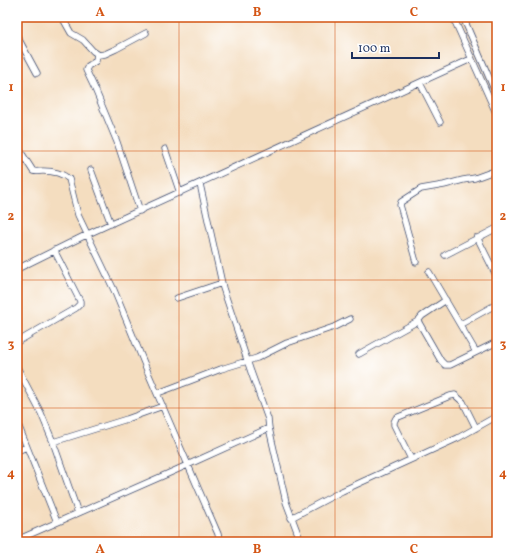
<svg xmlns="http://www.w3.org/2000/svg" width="514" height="559" viewBox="0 0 514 559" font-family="Vollkorn,serif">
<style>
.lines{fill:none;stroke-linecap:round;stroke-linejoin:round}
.minor-casing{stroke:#3c496d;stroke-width:7}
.minor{stroke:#fff;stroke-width:5.5}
.grid{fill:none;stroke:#d45514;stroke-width:1;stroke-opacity:0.55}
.neatline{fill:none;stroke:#d45514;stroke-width:1.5}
.grid-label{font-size:13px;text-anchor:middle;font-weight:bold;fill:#d45514}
</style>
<rect width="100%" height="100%" fill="#fff"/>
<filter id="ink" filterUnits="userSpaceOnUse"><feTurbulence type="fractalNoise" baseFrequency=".025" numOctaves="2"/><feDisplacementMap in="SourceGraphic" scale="8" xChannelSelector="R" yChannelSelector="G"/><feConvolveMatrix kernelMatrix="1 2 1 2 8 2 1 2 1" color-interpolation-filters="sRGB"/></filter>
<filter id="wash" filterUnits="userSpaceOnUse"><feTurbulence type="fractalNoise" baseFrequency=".012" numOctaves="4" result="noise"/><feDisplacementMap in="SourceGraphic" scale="16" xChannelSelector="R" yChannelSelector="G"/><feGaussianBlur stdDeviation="0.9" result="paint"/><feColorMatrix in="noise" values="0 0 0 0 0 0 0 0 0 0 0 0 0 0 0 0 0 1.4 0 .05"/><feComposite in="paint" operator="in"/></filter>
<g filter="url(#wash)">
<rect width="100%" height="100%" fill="#f4ddbf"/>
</g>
<g filter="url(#ink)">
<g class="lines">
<g class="minor-casing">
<path id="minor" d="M62 17 71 33 83 40 93 51 99 55 105 54 116 49 146 33
M453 17 497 115
M463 17 497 96
M17 36 37 73
M97 54 96 61 88 66 86 70 95 89 117 142 140 211
M420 83 440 122
M17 146 33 171C37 172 39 171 43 171 52 171 62 173 69 179L78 215 114 290 149 375 218 534 219 539 216 542
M165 149 180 193
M17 162 24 158
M91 170 111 224
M476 238 478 239 497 277
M445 255 497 228
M416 262 400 205 401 202 421 189 444 185 463 180 475 178 497 170
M17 269 88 234 471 59
M429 272 476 352
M177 298 222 283
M446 300 422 316 418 321 441 361 445 365H450L497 342
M461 324 497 304
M17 342 76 308 80 304V301L54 250
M359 354 418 321
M17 367 41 413 53 442 78 513
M497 387V389
M158 393 221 369 257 358 287 343 334 327 350 319
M17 422 57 522
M269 428 286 502 301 542
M53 442 127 419 163 406
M17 451 27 447
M411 459 394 425V422L396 418 450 396 455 395 463 402 476 428
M291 518 342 491 458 438 497 416
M17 540 174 471 269 428 268 419 251 372 223 288 200 184"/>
</g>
<use href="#minor" class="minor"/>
</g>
</g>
<path class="grid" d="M179 17V542M335 17V542M17 151H497M17 280H497M17 408H497"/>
<rect width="514" height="559" fill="none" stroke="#fff" stroke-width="44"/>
<path d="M352 52v6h87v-6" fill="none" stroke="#1b2f5e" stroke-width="2"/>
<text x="358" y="52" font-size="12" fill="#1b2f5e" stroke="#ffffff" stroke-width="3" paint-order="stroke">100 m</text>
<rect x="22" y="22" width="470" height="515" class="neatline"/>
<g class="grid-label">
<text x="100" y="16">A</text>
<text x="257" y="16">B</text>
<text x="414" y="16">C</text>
<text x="11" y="91">1</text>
<text x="503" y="91">1</text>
<text x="11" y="220">2</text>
<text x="503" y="220">2</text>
<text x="11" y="348">3</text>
<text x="503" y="348">3</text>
<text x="11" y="477">4</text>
<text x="503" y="477">4</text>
<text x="100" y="553">A</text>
<text x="257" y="553">B</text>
<text x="414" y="553">C</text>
</g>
</svg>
